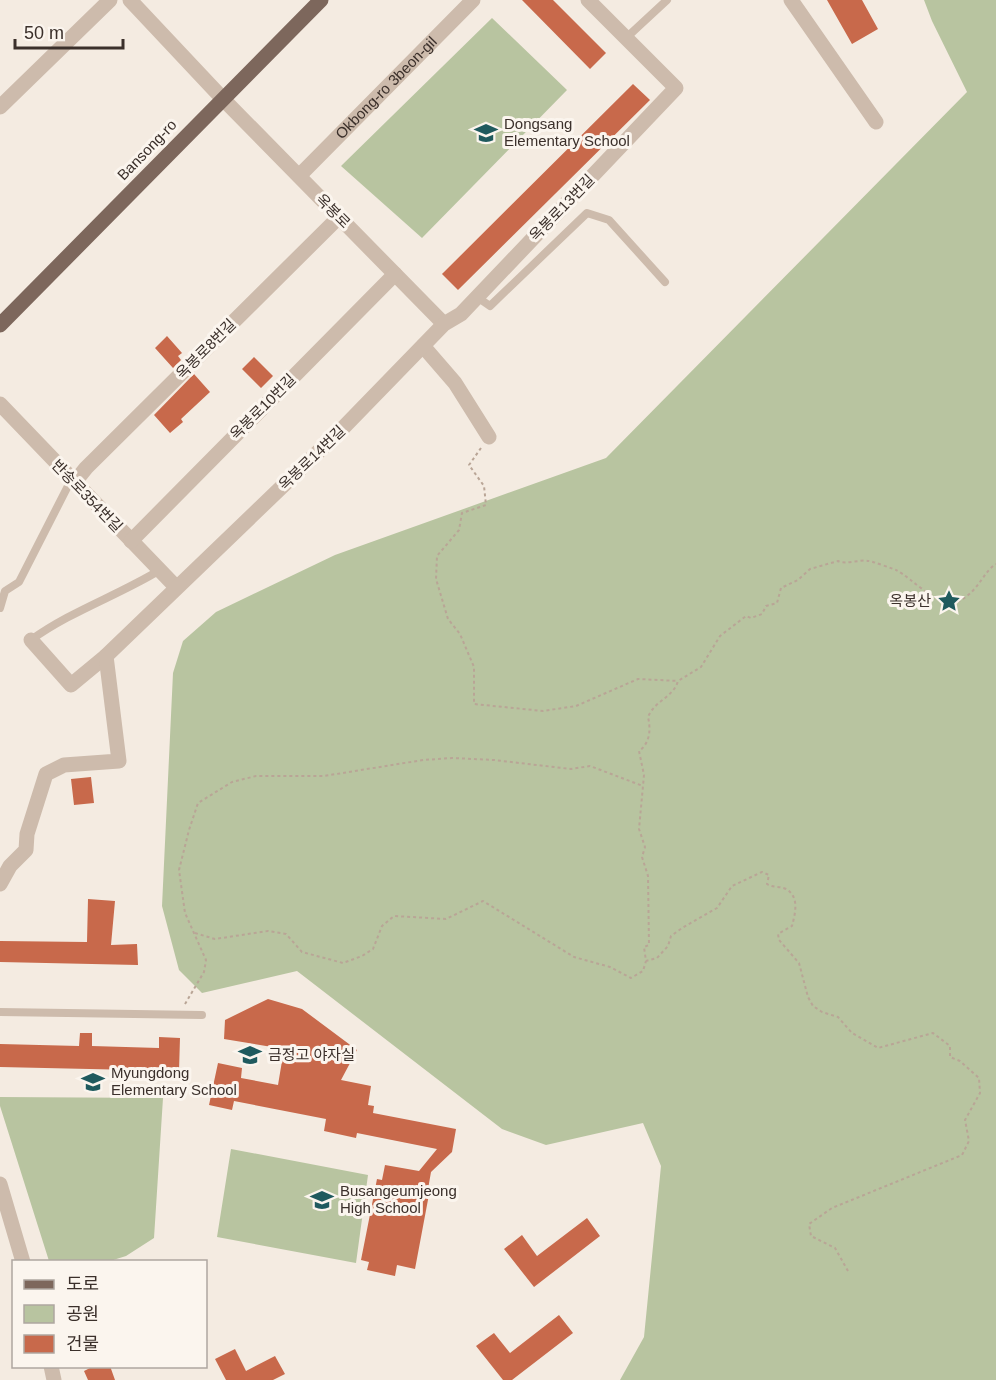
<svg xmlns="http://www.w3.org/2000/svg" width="996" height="1380" viewBox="0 0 996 1380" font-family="Helvetica,'Noto Sans KR',sans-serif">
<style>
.green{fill:#b8c4a0}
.building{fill:#c8694b}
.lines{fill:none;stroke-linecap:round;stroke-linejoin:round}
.path{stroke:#b9a596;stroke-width:2;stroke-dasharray:3 3;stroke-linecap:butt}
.lane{stroke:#cdbbac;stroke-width:8}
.street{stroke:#cdbbac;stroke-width:15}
.primary{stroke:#7d675c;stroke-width:15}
.labels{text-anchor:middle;stroke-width:6;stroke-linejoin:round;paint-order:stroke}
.street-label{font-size:15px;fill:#3b302b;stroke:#fbf5ee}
.poi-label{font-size:15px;fill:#3b302b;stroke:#fbf5ee;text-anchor:start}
</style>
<rect width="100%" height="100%" fill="#f4ebe1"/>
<path class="green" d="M924 0H996V1380H620L644 1337 661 1166 643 1123 546 1145 502 1129 297 971 202 993 179 970 162 906 173 673 183 641 216 612 335 555 606 458 967 92 932 21Z
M492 18 567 90 422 238 341 166Z
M0 1097 163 1098 154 1238 126 1256 110 1261H49L0 1106Z
M231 1149 368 1175 356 1263 217 1237Z"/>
<path class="building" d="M522 0H553L606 53 590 69Z
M827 0H862L878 29 852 44Z
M633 84 650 100 458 290 442 274Z
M167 336 182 353 178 356 181 360 173 368 155 348Z
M254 357 273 376 261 388 242 369Z
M194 374 210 392 181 419 183 422 170 433 154 415Z
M91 777 94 803 74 805 71 779Z
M88 899 115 901 111 945 137 944 138 965 0 962V941L87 942Z
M268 999 302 1009 357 1050 341 1080 371 1086 368 1105 374 1106 373 1113 456 1129 452 1152 431 1172 428 1189H430L415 1269 397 1265 395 1276 367 1270 369 1262 361 1260 377 1179 382 1180 385 1165 419 1171 437 1149 357 1133 356 1138 324 1131 326 1119 234 1101 232 1110 209 1105 218 1063 242 1068 241 1078 278 1085 284 1049 224 1039 225 1020Z
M80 1033H92V1046L159 1048V1037L180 1038 179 1071 0 1067V1044L79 1046Z
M587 1218 600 1236 534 1287 504 1249 522 1235 537 1256Z
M559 1315 573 1333 512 1380H503L476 1346 494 1333 510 1353Z
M235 1349 246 1371 275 1356 285 1374 273 1380H226L215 1359Z
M94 1366H110L115 1380H88L84 1371Z"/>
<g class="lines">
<path class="path" d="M481 448 469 465 484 486 486 505 462 513 459 530 437 556 436 579 448 619 460 634 474 667V704L543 711 576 706 638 679 678 681
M195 933 215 939 268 931 286 934 302 952 343 963 362 956 373 949 382 926 394 916 446 919 483 901 574 957 610 967 631 978 643 971 646 961
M185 1004 204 972 206 960 185 913 179 870 189 830 198 803 232 782 256 776H324L423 760 452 758 494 760 571 769 590 766 643 786
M848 1271 835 1248 811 1236 809 1224 832 1208 962 1155 969 1141 965 1120 980 1093 979 1078 960 1061 950 1057V1046L933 1033 878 1048 852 1033 838 1017 822 1012 813 1006 808 997 799 963 779 940 778 934 792 926C795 914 800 897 786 889 780 886 773 888 767 884L769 875 762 872 732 886 717 908 682 928 671 936 668 946 657 958 646 961 644 947 649 945 648 876 642 857 645 847 639 829 644 775 639 751C650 743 651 730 648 717 655 700 673 698 678 681L701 667 720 636 746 616 751 618 762 614 766 606 777 603 781 588 798 580 810 569 838 561C846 565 860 559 869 561 871 561 894 569 896 570 911 577 941 612 961 600 979 590 984 571 996 564"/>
<path class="lane" d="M626 38 667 0
M477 297 490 306 587 213 609 220 665 282
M0 608 5 591 19 582 69 484 74 483
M31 640C71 611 117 596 160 570
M0 1012 202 1015"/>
<g class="street">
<path d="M130 0 223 99 444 324"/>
<path d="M791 0 876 122"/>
<path d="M0 107 110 0"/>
<path id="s1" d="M299 176 473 0"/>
<path d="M423 346 455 383 489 437"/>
<path d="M0 404 176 587"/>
<path d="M74 483 86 468 339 217"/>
<path d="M131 541 395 274"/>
<path d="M31 640 71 685 106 656"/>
<path d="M0 884 10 866 26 850 27 834 46 774 64 765 119 761 106 656 342 429 444 324 461 314 676 88 588 0"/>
<path d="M0 1184 23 1262"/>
<path d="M51 1366 54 1380"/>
</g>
<path class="primary" d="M0 325 321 0"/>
</g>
<defs>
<g id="school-bare" transform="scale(1.8)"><path d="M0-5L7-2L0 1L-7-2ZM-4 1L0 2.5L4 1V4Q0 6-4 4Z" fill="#1f5a5e" stroke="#fbf5ee" stroke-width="2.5" paint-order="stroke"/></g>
<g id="sight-bare" transform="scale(1.8)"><path d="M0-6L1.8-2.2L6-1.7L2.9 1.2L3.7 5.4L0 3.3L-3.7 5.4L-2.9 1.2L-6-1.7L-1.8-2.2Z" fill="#1f5a5e" stroke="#fbf5ee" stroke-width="2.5" paint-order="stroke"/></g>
</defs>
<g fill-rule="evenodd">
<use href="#school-bare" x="486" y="133"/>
<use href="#sight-bare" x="949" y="601"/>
<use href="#school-bare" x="250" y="1055"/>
<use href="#school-bare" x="93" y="1082"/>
<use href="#school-bare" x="322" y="1200"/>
</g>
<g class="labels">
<g class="street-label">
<text dy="5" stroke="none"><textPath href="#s1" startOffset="124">Okbong-ro 3beon-gil</textPath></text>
<text transform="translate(147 150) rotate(-46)" y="5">Bansong-ro</text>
<text transform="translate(562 208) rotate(-46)" y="5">옥봉로13번길</text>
<text transform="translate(333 211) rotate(45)" y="5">옥봉로</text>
<text transform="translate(206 349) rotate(-45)" y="5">옥봉로8번길</text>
<text transform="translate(263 407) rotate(-45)" y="5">옥봉로10번길</text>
<text transform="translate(312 458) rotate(-44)" y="5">옥봉로14번길</text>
<text transform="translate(87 496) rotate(46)" y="5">반송로354번길</text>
</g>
<g class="poi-label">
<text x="504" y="129">Dongsang<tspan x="504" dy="17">Elementary School</tspan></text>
<text x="931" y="606" text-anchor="end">옥봉산</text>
<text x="268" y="1060">금정고 야자실</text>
<text x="111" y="1078">Myungdong<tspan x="111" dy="17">Elementary School</tspan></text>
<text x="340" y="1196">Busangeumjeong<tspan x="340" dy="17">High School</tspan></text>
</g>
</g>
<rect x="12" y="1260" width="195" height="108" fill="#fbf5ee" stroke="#aea6a0" stroke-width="1.5"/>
<rect x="24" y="1280" width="30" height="9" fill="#7d675c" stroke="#aea6a0" stroke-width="1.5"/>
<text x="66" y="1290" font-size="18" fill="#3b302b">도로</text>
<rect x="24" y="1305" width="30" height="18" fill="#b8c4a0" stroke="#aea6a0" stroke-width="1.5"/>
<text x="66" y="1320" font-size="18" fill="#3b302b">공원</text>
<rect x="24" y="1335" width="30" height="18" fill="#c8694b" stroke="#aea6a0" stroke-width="1.5"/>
<text x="66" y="1350" font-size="18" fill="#3b302b">건물</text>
<path d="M15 39v9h108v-9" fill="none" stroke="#3b302b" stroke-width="3"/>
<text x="24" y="39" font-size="18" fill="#3b302b" stroke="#fbf5ee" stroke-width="4.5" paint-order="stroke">50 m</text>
</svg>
